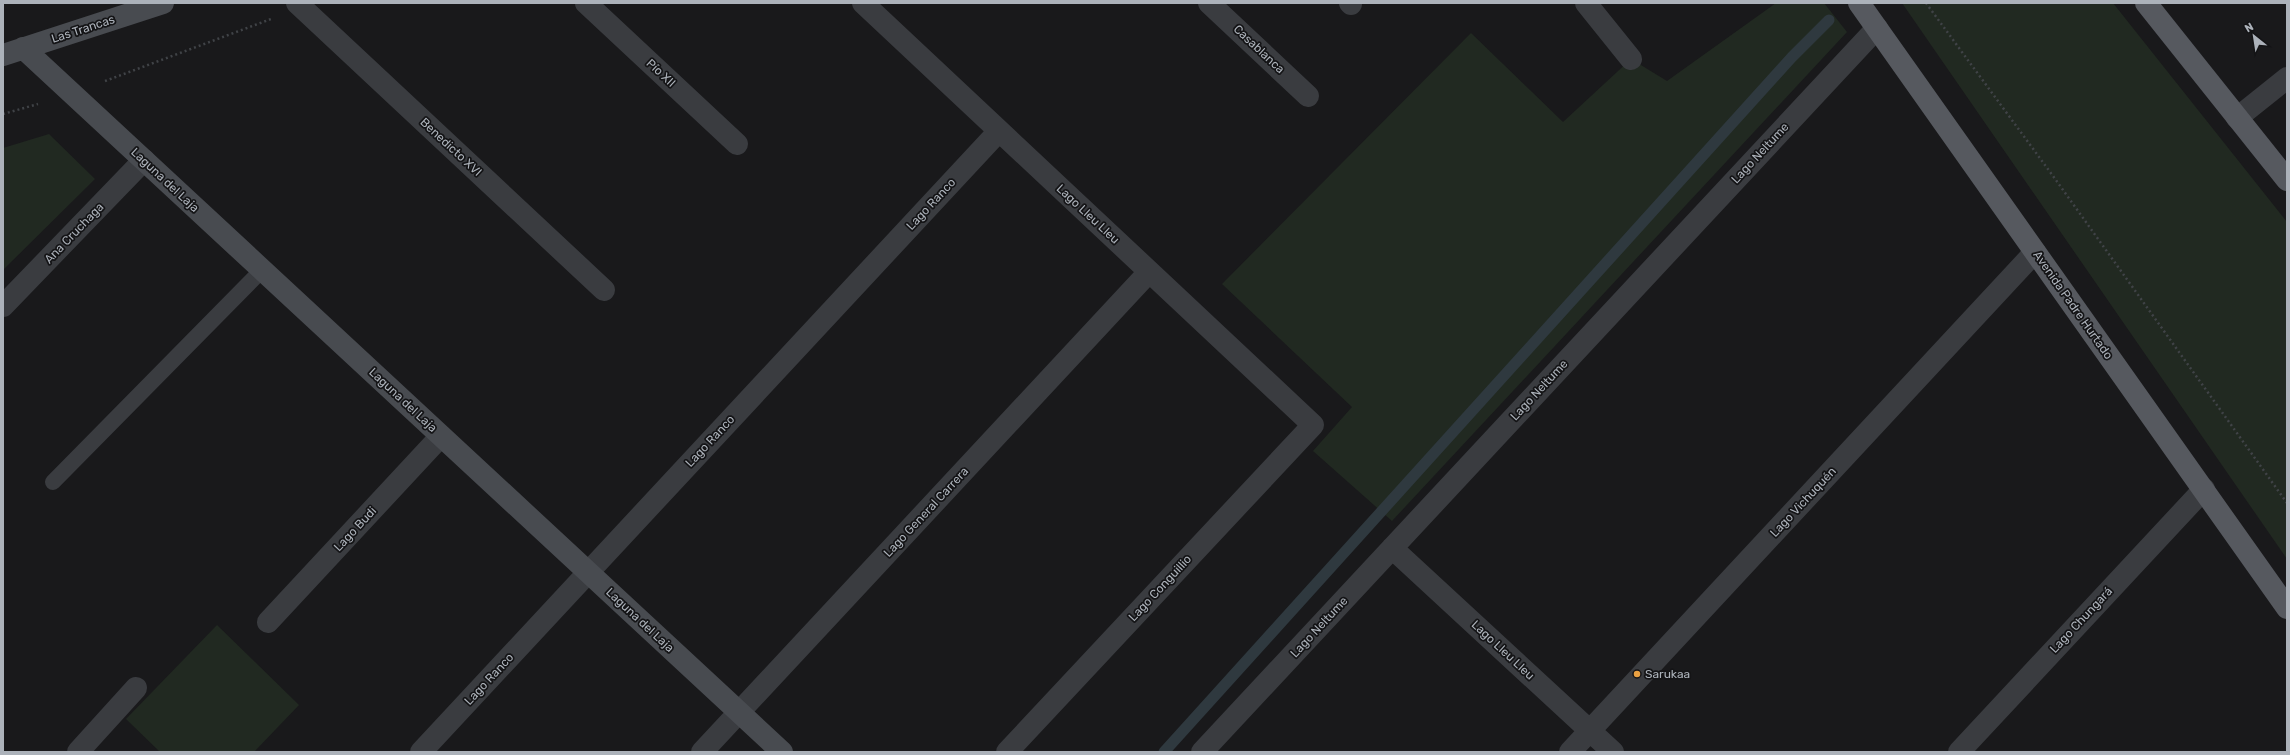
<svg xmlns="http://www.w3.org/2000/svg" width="2290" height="755" viewBox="0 0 2290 755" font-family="Rubik,sans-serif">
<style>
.green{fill:#212921}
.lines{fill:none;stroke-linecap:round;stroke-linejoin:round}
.stream{stroke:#2f393f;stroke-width:11}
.path{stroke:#404347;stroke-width:2.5;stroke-dasharray:2 3;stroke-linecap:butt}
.lane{stroke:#3a3c40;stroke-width:16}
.street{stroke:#3a3c40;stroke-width:22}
.secondary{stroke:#484b50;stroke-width:22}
.primary{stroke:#56595f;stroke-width:22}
.poi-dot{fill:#eaa142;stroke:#141416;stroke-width:1.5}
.labels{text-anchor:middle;stroke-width:3.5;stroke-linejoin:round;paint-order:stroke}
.street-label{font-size:12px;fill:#acb2ba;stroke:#141416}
.poi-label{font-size:12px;fill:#acb2ba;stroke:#141416;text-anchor:start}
</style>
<rect width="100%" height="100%" fill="#19191b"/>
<path class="green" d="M1776 3H1824L1847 32 1392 521 1313 451 1352 407 1222 284 1471 33 1563 122 1631 59 1667 81Z
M1902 3H2113L2287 222V559Z
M49 134 95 179 3 270V148Z
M217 625 299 705 254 752H160L126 719Z"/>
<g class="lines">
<path class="stream" d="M1164 752 1792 57 1829 20"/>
<path class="path" d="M1926 3 2053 176 2287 503
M105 81 271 19
M3 114 38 104"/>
<path class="lane" d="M53 482 262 270"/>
<path class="street" d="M297 3 604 290
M586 3 737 144
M863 3 1313 425 1007 752
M1209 3 1308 96
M1350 3 1351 4
M1586 3 1631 59
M2237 118 2287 78
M3 306 144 160
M1392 548 1613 752
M268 622 441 436
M78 752 136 688
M421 752 999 131
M702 752 1149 272
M1202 752 1877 28
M1570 752 2035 252
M1959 752 2204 489"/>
<path class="secondary" d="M23 48 782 752
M3 55 163 3"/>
<path class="primary" d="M1859 3 2287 608
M2146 3 2287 180"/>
</g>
<circle class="poi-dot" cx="1637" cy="674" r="4"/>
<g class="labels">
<g class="street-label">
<text transform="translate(83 29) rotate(-18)" y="4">Las Trancas</text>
<text transform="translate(1259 49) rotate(43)" y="4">Casablanca</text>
<text transform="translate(661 73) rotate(43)" y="4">Pío XII</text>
<text transform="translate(451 147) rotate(43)" y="4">Benedicto XVI</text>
<text transform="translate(1760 153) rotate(-47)" y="4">Lago Neltume</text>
<text transform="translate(165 180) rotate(43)" y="4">Laguna del Laja</text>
<text transform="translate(931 204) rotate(-47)" y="4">Lago Ranco</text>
<text transform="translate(1088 214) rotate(43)" y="4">Lago Lleu Lleu</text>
<text transform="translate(74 233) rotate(-46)" y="4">Ana Cruchaga</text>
<text transform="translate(2073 305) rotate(55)" y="4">Avenida Padre Hurtado</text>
<text transform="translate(1539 390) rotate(-47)" y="4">Lago Neltume</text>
<text transform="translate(403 400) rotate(43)" y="4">Laguna del Laja</text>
<text transform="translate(710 441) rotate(-47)" y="4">Lago Ranco</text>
<text transform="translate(1803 502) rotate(-47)" y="4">Lago Vichuquén</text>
<text transform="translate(926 512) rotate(-47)" y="4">Lago General Carrera</text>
<text transform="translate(355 529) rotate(-47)" y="4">Lago Budi</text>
<text transform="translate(1160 588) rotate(-47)" y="4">Lago Conguillio</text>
<text transform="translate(640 620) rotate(43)" y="4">Laguna del Laja</text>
<text transform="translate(2081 620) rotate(-47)" y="4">Lago Chungará</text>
<text transform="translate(1319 627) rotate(-47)" y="4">Lago Neltume</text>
<text transform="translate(1503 650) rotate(43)" y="4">Lago Lleu Lleu</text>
<text transform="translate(489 679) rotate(-47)" y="4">Lago Ranco</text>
</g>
<g class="poi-label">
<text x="1645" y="678">Sarukaa</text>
</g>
</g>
<rect width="2290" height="755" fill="none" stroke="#acb2ba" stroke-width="8"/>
<g transform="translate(2254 36) rotate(330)" stroke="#141416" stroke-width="3" paint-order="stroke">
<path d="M0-3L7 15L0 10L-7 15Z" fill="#acb2ba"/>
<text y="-6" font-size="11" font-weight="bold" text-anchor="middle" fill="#acb2ba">N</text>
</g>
</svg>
